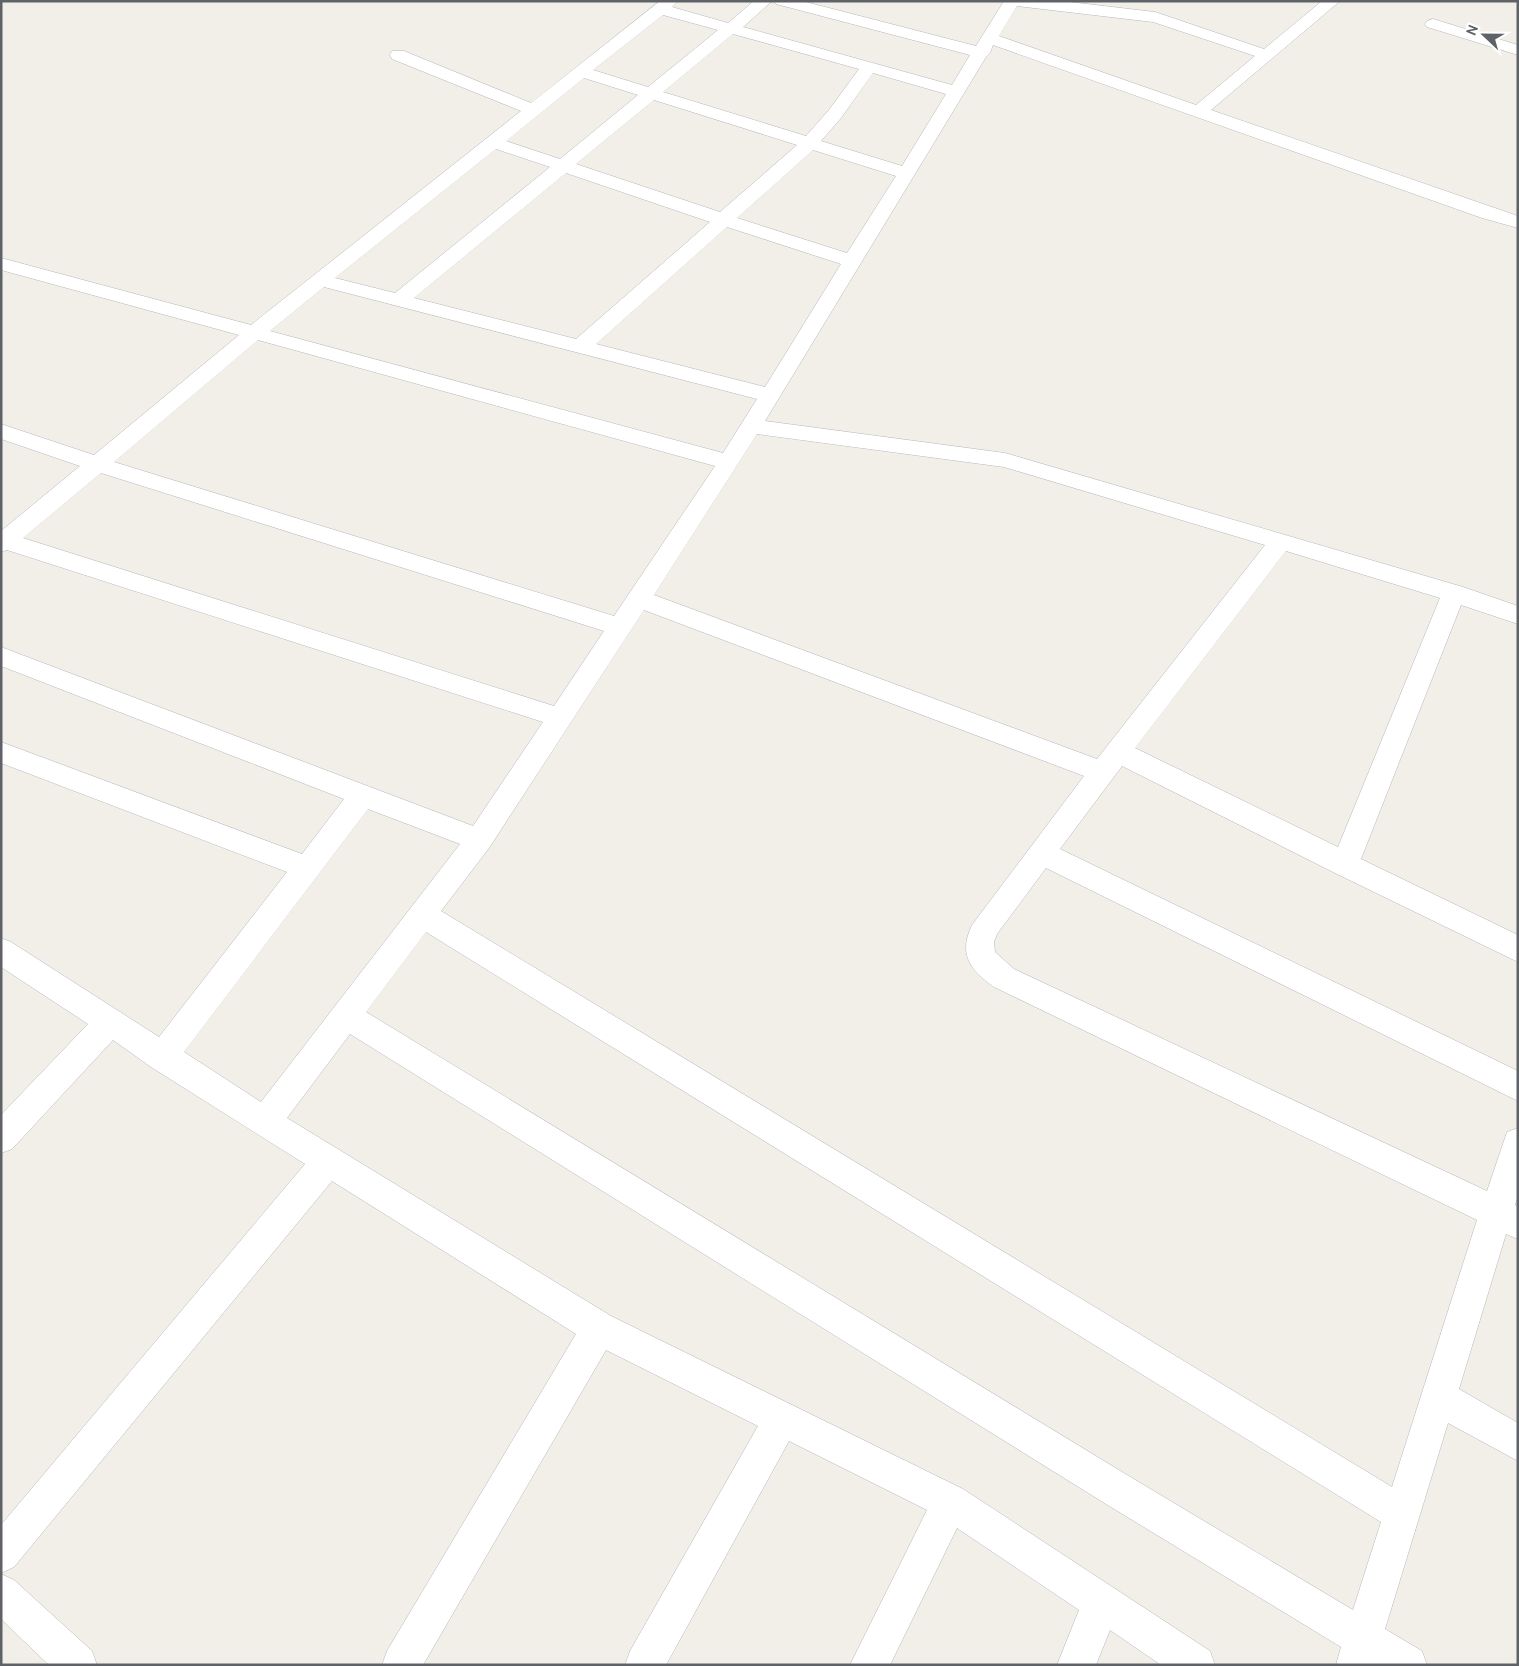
<svg xmlns="http://www.w3.org/2000/svg" width="1519" height="1666" viewBox="0 0 1519 1666" font-family="Cabin,sans-serif">
<style>
.lines{fill:none;stroke-linecap:round;stroke-linejoin:round}
.minor-casing{stroke:#b5b8bc;stroke-width:1}
.minor{fill:#fff;fill-rule:evenodd}
</style>
<rect width="100%" height="100%" fill="#f1efe8"/>
<g class="lines">
<g class="minor-casing">
<path id="minor" d="M660 1H678L672 7 728 23 754 1H772L743 27 952 85 970 55 776 4 774 1H802L976 46 1004 1H1061L1155 12 1264 49 1322 1H1340L1211 110 1518 216V228L1482 218 993 45 990 53 986 57 765 421 1005 453 1463 587 1518 606V624L1461 605 1361 859 1518 935V962L1335 873 1122 766 1060 849 1518 1071V1101L1046 868 997 934 994 942 995 952 1014 969 1487 1191 1507 1132 1518 1128V1196L1515 1205 1518 1206V1239L1506 1234 1459 1389 1518 1423V1461L1448 1423 1385 1629 1422 1651 1427 1665H1336L1341 1647 1106 1504 350 1034 287 1118 611 1316 963 1489 1210 1651 1215 1665H1161L1110 1630 1096 1665H1057L1079 1610 957 1528 890 1665H850L927 1510 789 1441 666 1665H625L630 1651 758 1426 606 1350 423 1665H382L387 1651 576 1334 332 1181 14 1567 1 1573V1525L305 1164 151 1067 113 1040 12 1149 1 1153V1115L88 1024 1 967V938L11 942 159 1037 287 872 1 763V742L302 854 344 799 1 666V647L473 826 543 722 7 550 1 552V531L80 466 1 439V424L94 455 239 335 1 270V258L251 325 521 111 392 59 390 55 392 51H404L531 103ZM1017 6 1153 22 1255 56 1196 105 999 36ZM663 15 718 30 648 87 593 70ZM733 34 859 69 829 110 806 136 663 92ZM873 73 946 94 902 166 821 141 841 118ZM584 78 638 95 560 159 506 141ZM654 100 797 145 720 212 576 164ZM496 149 550 167 395 293 335 278ZM813 150 896 176 847 253 737 218ZM566 173 710 222 576 339 414 298ZM727 227 841 264 765 387 596 344ZM324 287 757 399 723 453 270 331ZM258 340 715 466 614 616 114 462ZM757 434 1004 467 1265 545 1097 759 654 595ZM101 473 604 631 554 706 23 538ZM1286 551 1440 598 1338 847 1135 748ZM644 610 1084 776 972 925C958 954 970 970 994 987L1477 1220 1392 1487 441 911 489 848ZM368 809 460 844 261 1102 184 1052ZM426 932 1381 1522 1353 1610 1132 1478 366 1012Z
M1433 19 1518 45V55L1427 27 1425 24 1427 21Z
M1 1574 14 1580 92 1651 97 1665H49L1 1619Z"/>
</g>
<use href="#minor" class="minor"/>
</g>
<rect width="1519" height="1666" fill="none" stroke="#5f6368" stroke-width="5"/>
<g transform="translate(1484 35) rotate(292)" stroke="#ffffff" stroke-width="4" paint-order="stroke">
<path d="M0-4L9 19L0 12L-9 19Z" fill="#5f6368"/>
<text y="-8" font-size="14" font-weight="bold" text-anchor="middle" fill="#5f6368">N</text>
</g>
</svg>
